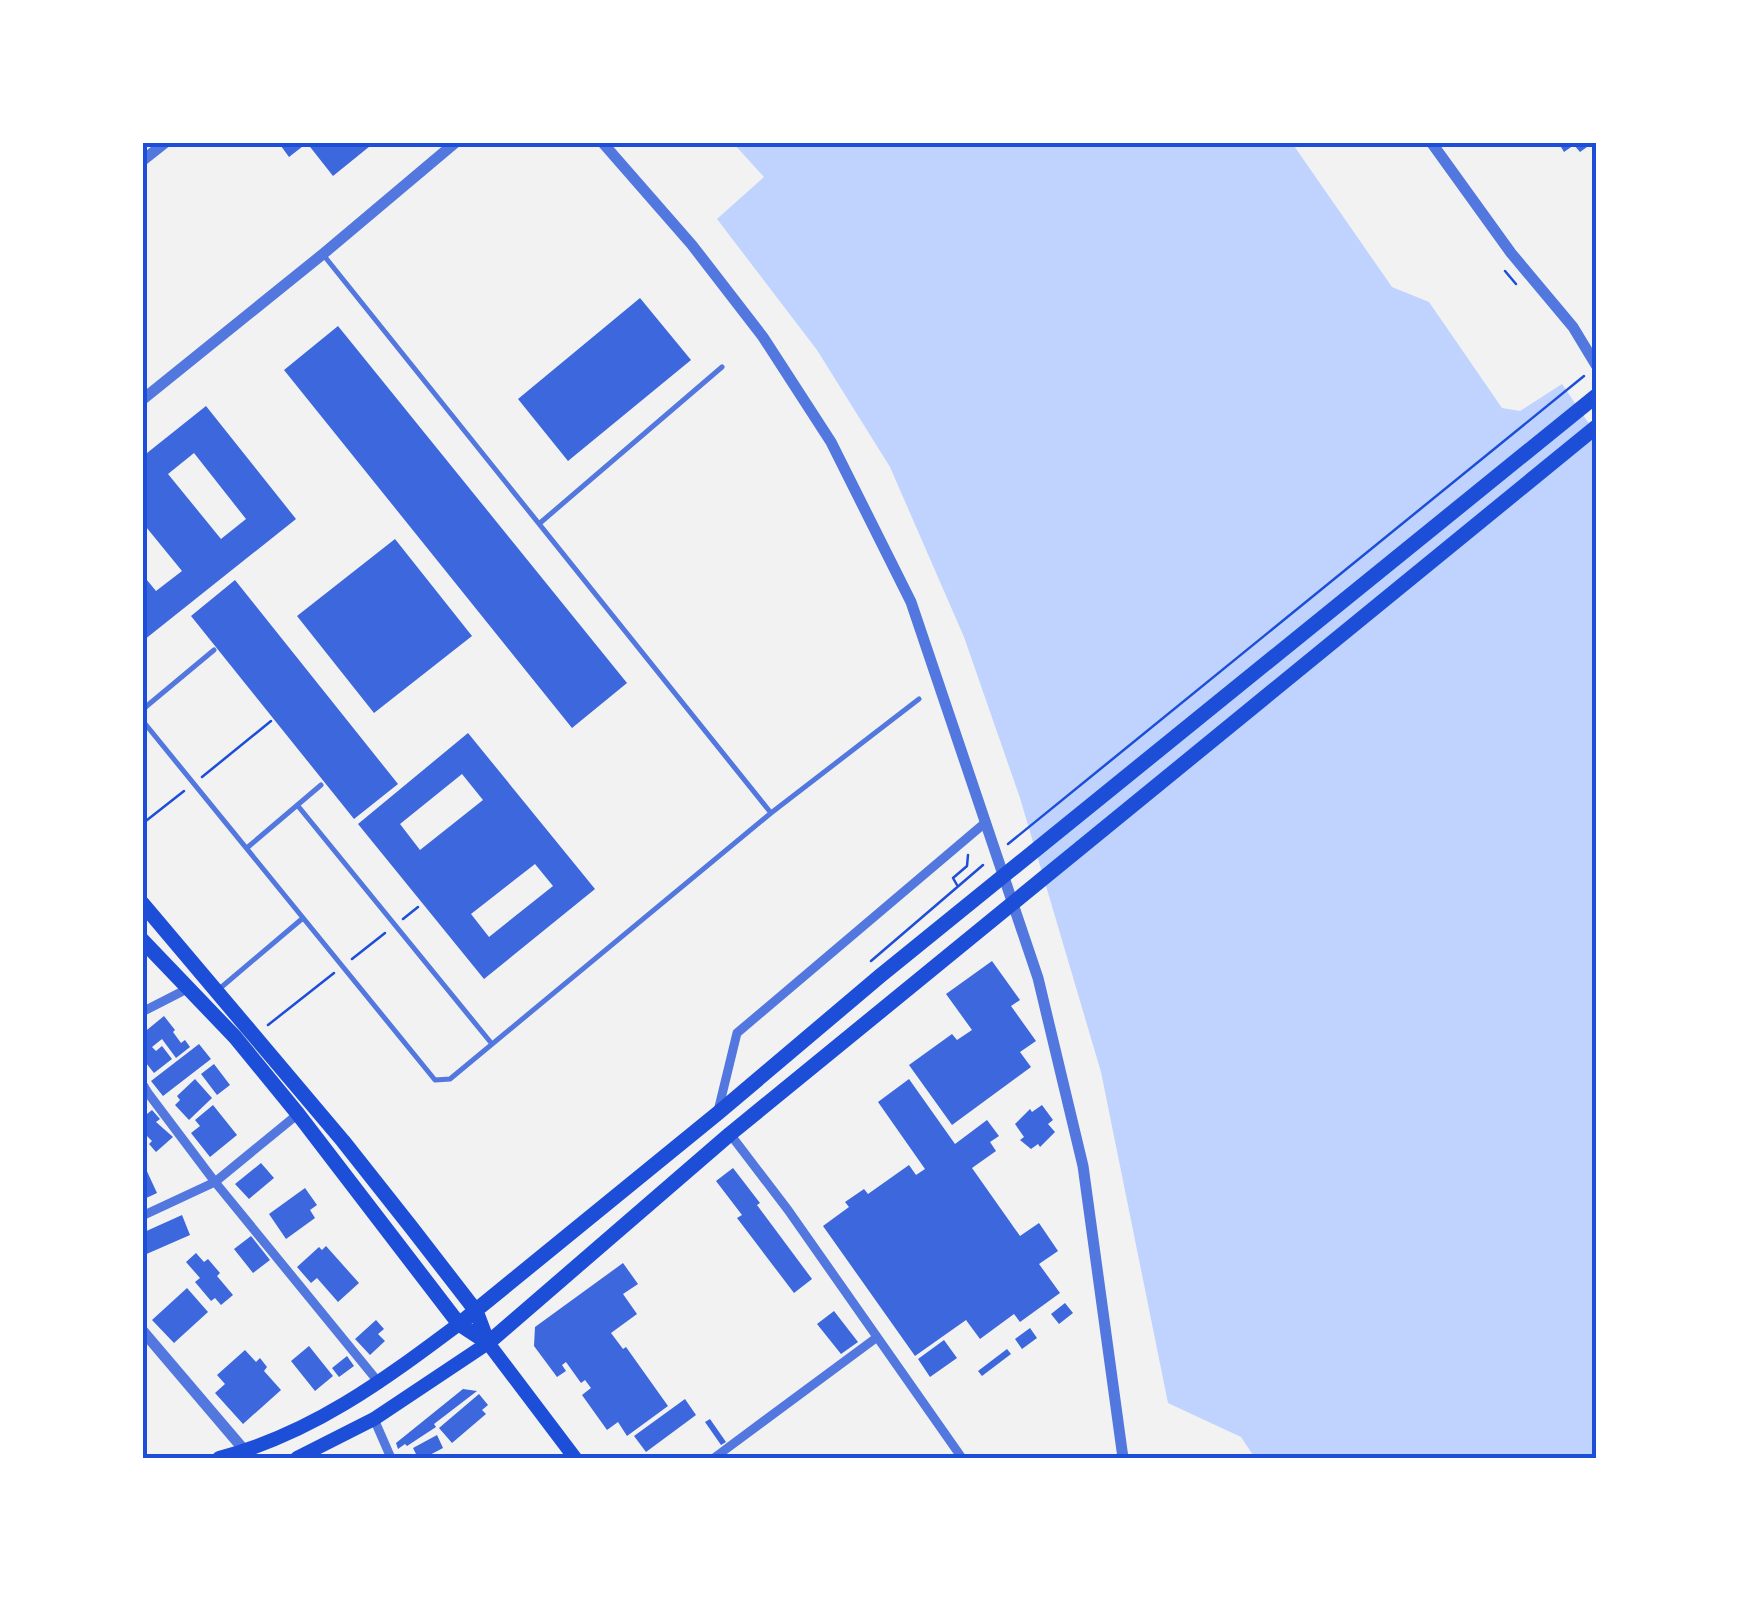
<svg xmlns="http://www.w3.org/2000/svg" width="1739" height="1601" viewBox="0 0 1739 1601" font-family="'Roboto Condensed',sans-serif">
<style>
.water{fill:#bfd3fe}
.building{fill:#3d67dc;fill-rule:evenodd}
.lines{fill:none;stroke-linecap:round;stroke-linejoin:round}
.path{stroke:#1d4ed8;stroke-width:2.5}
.service{stroke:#5277de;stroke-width:5}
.minor{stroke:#5277de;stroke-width:9}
.tertiary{stroke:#5277de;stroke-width:11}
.primary{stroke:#1d4ed8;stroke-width:14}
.trunk{stroke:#1d4ed8;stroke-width:15}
.neatline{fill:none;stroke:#1d4ed8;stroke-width:4}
</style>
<rect width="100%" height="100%" fill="#f2f2f2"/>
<path class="water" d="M733 143H1292L1392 287 1429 302 1502 408 1520 411 1562 384 1596 434V1458H1255L1241 1437 1168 1403 1101 1072 1020 798 964 637 890 467 817 350 717 219 764 177Z"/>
<path class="building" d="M286 142H375L333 176 307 143 289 157 281 146Z
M1558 142H1584L1587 147 1580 152 1574 145 1564 152Z
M640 298 691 360 568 461 518 399Z
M338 326 627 683 572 728 284 370Z
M206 406 296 519 144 640 142 574 156 591 182 571 142 522V457ZM194 453 246 519 221 539 168 474Z
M395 539 472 636 374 713 297 616Z
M235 580 398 784 354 819 191 616Z
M468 733 595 889 484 979 358 824ZM462 774 483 800 420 850 400 824ZM535 864 553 886 489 937 471 914Z
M992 961 1020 1000 1011 1006 1036 1041 1020 1052 1031 1067 952 1125 909 1065 952 1034 957 1040 972 1030 946 994Z
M164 1016 175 1030 173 1032 181 1043 185 1040 190 1047 176 1058 162 1039 152 1047 156 1051 162 1046 172 1059 154 1073 142 1058 146 1053 142 1049V1034Z
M199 1044 211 1059 163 1096 151 1081Z
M214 1064 230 1085 217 1095 201 1074Z
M195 1079 212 1098 189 1120 175 1105 180 1100 177 1096Z
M909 1079 955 1144 987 1120 999 1136 990 1142 996 1151 972 1168 1020 1236 1039 1223 1058 1251 1039 1264 1060 1293 1020 1322 1014 1314 980 1339 966 1320 915 1356 823 1226 849 1207 845 1202 864 1189 868 1194 909 1165 916 1175 925 1169 878 1102Z
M213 1105 237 1135 210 1157 191 1133 200 1126 195 1120Z
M1042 1105 1053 1120 1048 1124 1055 1132 1040 1147 1038 1144 1031 1149 1020 1140 1024 1137 1015 1124 1030 1109 1032 1112Z
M152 1110 160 1119 156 1122 173 1137 156 1152 149 1144 152 1141 147 1136 145 1138 142 1135V1118Z
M261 1163 274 1178 249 1199 235 1184Z
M145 1167 157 1193 142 1200V1168Z
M733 1168 760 1203 757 1205 812 1279 794 1293 737 1218 742 1215 716 1181Z
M305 1188 317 1205 310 1210 315 1218 286 1239 269 1214Z
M182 1215 190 1235 142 1256V1233Z
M251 1236 270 1260 253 1273 234 1249Z
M326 1246 359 1283 338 1302 317 1278 311 1283 297 1267 319 1247 322 1250Z
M196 1253 204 1262 208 1259 220 1273 217 1276 233 1295 221 1305 215 1298 211 1301 195 1282 200 1278 186 1262Z
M623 1263 638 1284 623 1294 637 1314 611 1333 623 1349 626 1347 668 1406 627 1436 618 1422 607 1430 582 1395 591 1388 585 1380 581 1383 566 1362 562 1365 566 1371 557 1377 534 1346 535 1327Z
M187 1288 208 1312 174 1343 152 1320Z
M1065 1303 1073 1313 1059 1324 1051 1314Z
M834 1311 858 1342 841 1354 817 1324Z
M376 1320 384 1329 378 1334 385 1341 370 1355 355 1339Z
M1030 1328 1037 1338 1022 1349 1015 1339Z
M944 1340 957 1358 930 1377 918 1359Z
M309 1346 333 1376 315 1391 291 1361Z
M1007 1349 1011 1354 982 1376 978 1371Z
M245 1350 256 1362 260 1358 267 1367 264 1371 281 1390 243 1424 215 1393 225 1384 217 1375Z
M347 1356 354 1366 339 1377 332 1368Z
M463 1389 477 1391 434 1424 436 1427 407 1446 405 1444 398 1449 396 1443Z
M479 1394 488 1405 482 1410 486 1414 452 1443 439 1428Z
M685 1399 696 1415 646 1452 634 1436Z
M710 1419 726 1442 721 1445 705 1422Z
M437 1435 443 1448 424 1458H418L413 1448Z"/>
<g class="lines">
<path class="path" d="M1505 271 1516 284
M202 777 271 721
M142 824 184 791
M1008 844 1584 376
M957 885 953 878 967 866 968 855
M403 919 418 907
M352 959 385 933
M871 961 983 865
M268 1025 334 973"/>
<path class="service" d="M325 257 771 813
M540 523 722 367
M142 710 214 650
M142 720 435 1080 450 1079 771 813 919 699
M298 806 492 1044
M248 847 321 785
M218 990 303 918"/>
<path class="minor" d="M142 1012 187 989
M142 1083 148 1093 215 1182 380 1384
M718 1111 737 1033 986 822
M730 1134 788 1210 962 1458
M142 1216 215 1182 298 1114
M374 1419 391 1458
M714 1458 876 1338"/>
<path class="tertiary" d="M602 142 692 245 763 337 831 442 911 602 1038 978 1083 1166 1123 1458
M1431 142 1511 253 1573 327 1596 365
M142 161 166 142
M142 400 323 254 456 142
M142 1330 251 1458"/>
<path class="primary" d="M219 1458C312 1434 384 1380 459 1324
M297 1458 374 1419 488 1343 575 1458"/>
<path class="trunk" d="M142 903 343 1141 411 1227 476 1311 488 1343
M142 940 235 1037 298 1114 459 1324 488 1343
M459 1324 718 1113 880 976 1596 396
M488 1343 730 1134 1596 427"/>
</g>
<rect width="1739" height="1601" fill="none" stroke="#ffffff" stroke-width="290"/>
<rect x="145" y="145" width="1449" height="1311" class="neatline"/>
</svg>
